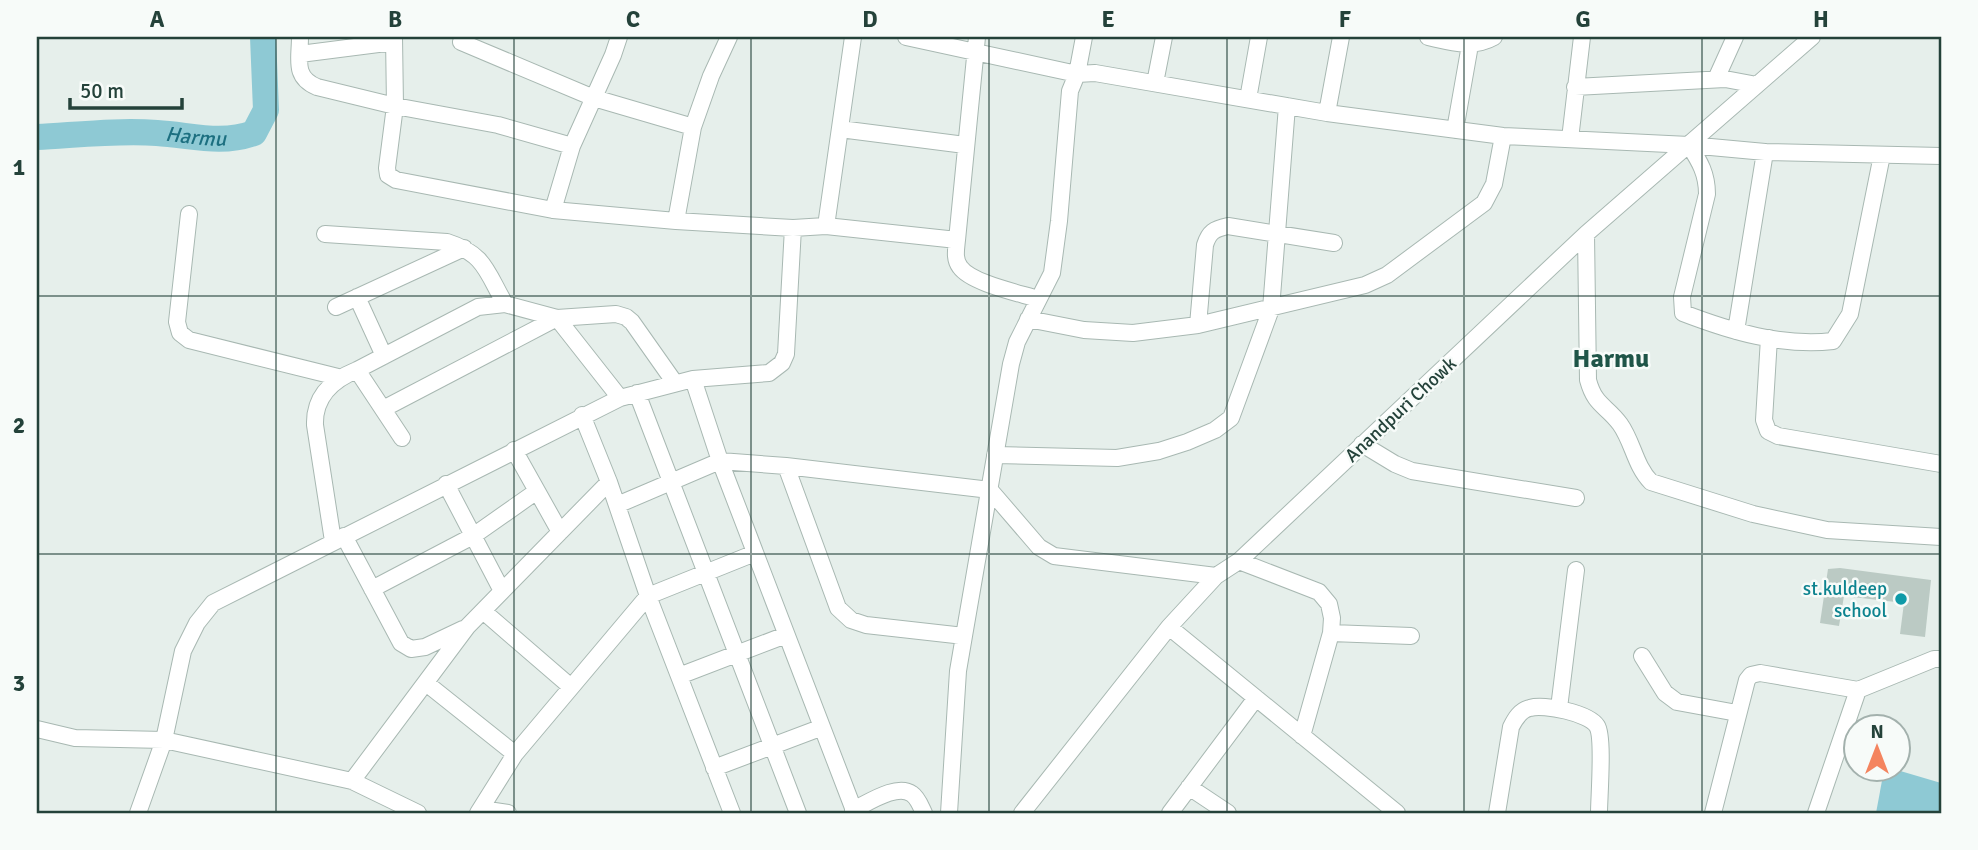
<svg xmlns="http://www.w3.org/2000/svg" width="1978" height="850" viewBox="0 0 1978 850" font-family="Signika,sans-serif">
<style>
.water{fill:#8ec9d4}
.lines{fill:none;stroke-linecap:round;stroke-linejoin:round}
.river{stroke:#8ec9d4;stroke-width:26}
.building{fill:#bbcac4}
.minor-casing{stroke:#a8b8b2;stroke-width:18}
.minor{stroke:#fff;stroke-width:16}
.grid{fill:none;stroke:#24423a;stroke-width:2;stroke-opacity:0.55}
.culture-dot{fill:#0f9aa8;stroke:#f7fbf9;stroke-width:2.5}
.labels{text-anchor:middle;stroke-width:5;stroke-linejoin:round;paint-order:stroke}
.street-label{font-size:19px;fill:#24423a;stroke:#f7fbf9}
.culture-label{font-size:19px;fill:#0d838f;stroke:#f7fbf9;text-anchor:end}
.water-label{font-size:21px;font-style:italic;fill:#1c6f80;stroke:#f7fbf9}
.district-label{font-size:26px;font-weight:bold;fill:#1f5548;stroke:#f7fbf9}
.neatline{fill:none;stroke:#24423a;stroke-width:2.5}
.grid-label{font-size:23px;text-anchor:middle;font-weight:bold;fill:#24423a}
</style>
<rect width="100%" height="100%" fill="#e6efeb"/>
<path class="water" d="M1884 770H1897L1941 783V813H1876Z"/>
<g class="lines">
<path class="river" id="s1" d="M37 137C76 135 118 130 157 133 191 135 221 145 254 133L266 110 263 37"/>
</g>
<path class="building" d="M1840 568 1931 580 1925 637 1900 634 1904 603 1844 596 1839 626 1820 623 1828 569Z"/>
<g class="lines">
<g class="minor-casing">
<path id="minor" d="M300 37C300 59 293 77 317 87L395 106 498 125 572 146
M394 37 395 106 387 168 388 175 396 180 553 210 676 221 793 228 826 226 957 240C956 250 954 259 960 267 971 283 1019 293 1038 299
M906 37 1077 74 1084 37
M1428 37C1451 42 1473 49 1494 37
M461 42 594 98 693 127
M300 54 394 42
M1716 79 1735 37
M1155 83 1164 37
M1575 87 1725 79 1757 85
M1248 99 1259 37
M1327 113 1341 37
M840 129 965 145
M1455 130 1470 45
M1570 139 1582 37
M1689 145C1700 162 1707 174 1707 194L1682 297 1683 313C1730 331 1782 347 1833 341L1850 314 1882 155
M553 210 572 146 613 55 619 37
M189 214 177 322 180 333 189 340 338 377
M676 221 693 127 711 76 729 37
M826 226 853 37
M325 234 447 242C485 254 486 271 505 304
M1586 234 1588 380C1595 406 1606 405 1620 424 1633 442 1635 466 1651 482L1753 514 1827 530 1941 537
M957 240 977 37
M357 297 384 356
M336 307 464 248
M1028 319 1084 330 1133 333 1198 325 1365 285 1387 275 1484 203 1494 184 1503 136
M1198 325 1205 245C1209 232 1214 229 1228 226L1334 243
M1736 331 1765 152
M1769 338 1764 420 1768 431 1778 436 1941 464
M357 370 402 438
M693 379 720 461 855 813
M637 393 798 813
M383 409 557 318 616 314 626 317 632 322 675 383
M582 415 609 482 648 596 732 813
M1362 444 1395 464 1412 471 1576 498
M514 450 560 532
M995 455 1117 458 1159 451 1187 442 1215 430 1231 418 1271 309 1287 106
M786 466 838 608 851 620 866 625 964 636
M446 484 502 591
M617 505 720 461 786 466 990 490 1039 547 1054 556 1216 576
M344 536 401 643 411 649 425 647 463 629
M333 541 315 425C314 397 332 380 357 370L478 307 505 304 557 318 620 398
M1239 561 1319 592 1329 604 1332 618 1331 633 1302 736
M372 589 473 536 537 491
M483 611 571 687
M1169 627 1397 813
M1331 633 1411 636
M1642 656 1665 693 1677 702 1737 713
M679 676 786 635
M426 683 515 754
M1559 708 1576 570
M37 729 75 738 164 740 352 781 418 813
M714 768 820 728
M352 781 467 627 609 482
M1189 787 1228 813
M481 809 508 813
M853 810C868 803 897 783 912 794 918 798 921 807 924 813
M138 813 164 740 183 651 197 623 213 603 620 398 693 379 769 373 782 363 786 354 793 228
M478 813 515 754 648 596 755 553
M949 813 958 671 964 636 1011 364 1017 342 1052 273 1059 221 1070 91 1077 74 1095 73 1327 113 1503 136 1689 145 1765 152 1941 156
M1022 813 1169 627 1216 576 1239 561 1586 234 1812 37
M1170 813 1256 698
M1497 813 1511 727C1515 719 1520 710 1530 708 1544 704 1589 713 1597 726 1604 737 1599 797 1599 813
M1713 813 1747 680 1751 675 1760 673 1858 690
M1816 813 1858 690 1934 659H1941"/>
</g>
<use href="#minor" class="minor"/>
</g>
<path class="grid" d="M276 37V813M514 37V813M751 37V813M989 37V813M1227 37V813M1464 37V813M1702 37V813M37 296H1941M37 554H1941"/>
<circle class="culture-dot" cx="1901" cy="599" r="7"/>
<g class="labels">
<g class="street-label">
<text transform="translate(1400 409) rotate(-43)" y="7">Anandpuri Chowk</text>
</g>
<g class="culture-label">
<text x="1887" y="595">st.kuldeep<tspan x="1887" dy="22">school</tspan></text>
</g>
<g class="water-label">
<text dy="7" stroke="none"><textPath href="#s1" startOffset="159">Harmu</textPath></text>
</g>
<g class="district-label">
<text x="1611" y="367">Harmu</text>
</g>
</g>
<rect width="1978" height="850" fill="none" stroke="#f7fbf9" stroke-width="77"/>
<g transform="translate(1877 748)"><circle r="33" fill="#f7fbf9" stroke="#a3b1ad" stroke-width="2"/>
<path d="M0-5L12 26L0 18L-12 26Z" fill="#f4845f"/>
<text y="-10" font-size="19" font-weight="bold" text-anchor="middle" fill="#24423a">N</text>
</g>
<path d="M70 98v10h112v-10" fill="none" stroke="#24423a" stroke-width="3.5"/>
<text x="80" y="98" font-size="21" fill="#24423a" stroke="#f7fbf9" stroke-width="5" paint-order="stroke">50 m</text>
<rect x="38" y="38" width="1902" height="774" class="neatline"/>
<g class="grid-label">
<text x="157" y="27">A</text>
<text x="395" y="27">B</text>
<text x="633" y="27">C</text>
<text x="870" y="27">D</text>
<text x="1108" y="27">E</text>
<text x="1345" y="27">F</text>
<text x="1583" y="27">G</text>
<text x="1821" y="27">H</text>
<text x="19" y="175">1</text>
<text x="19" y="433">2</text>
<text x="19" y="691">3</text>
</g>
</svg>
